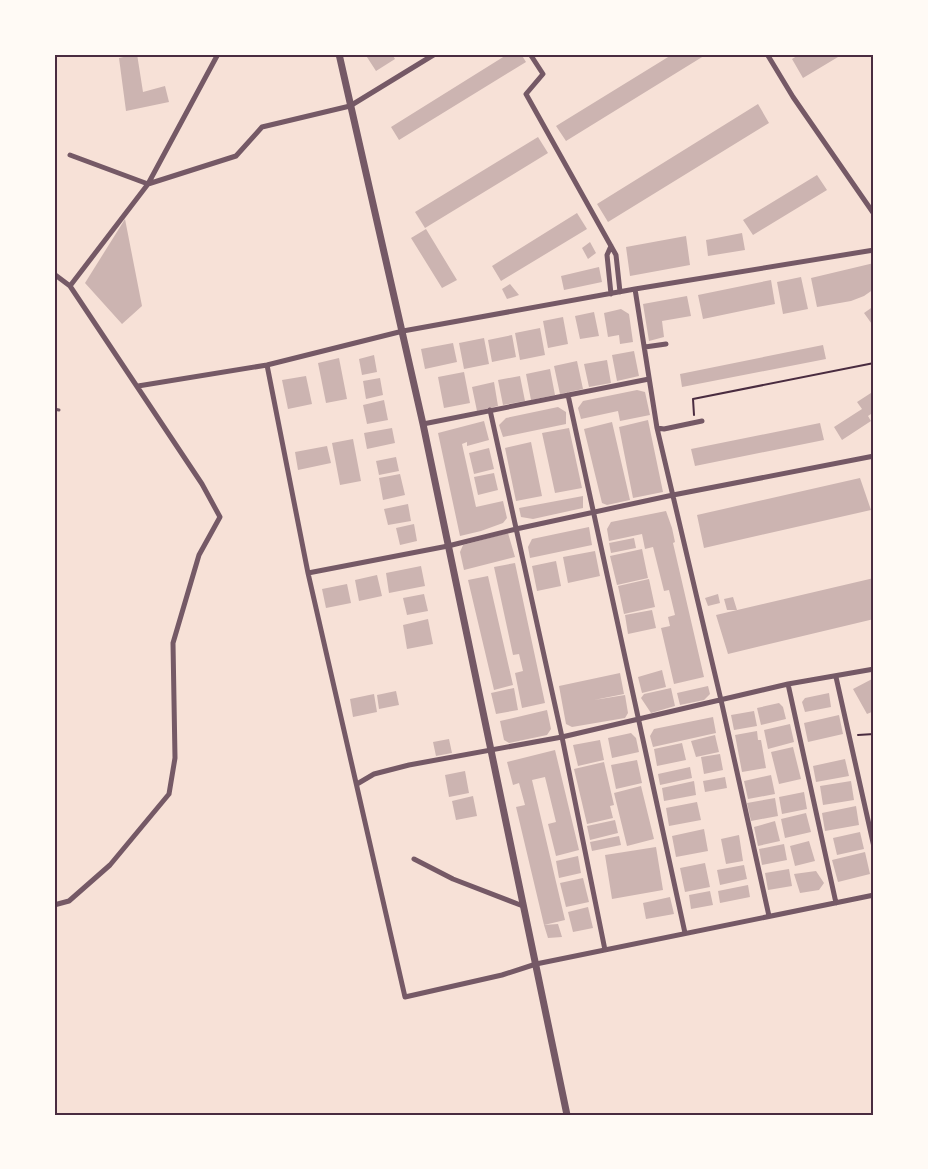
<svg xmlns="http://www.w3.org/2000/svg" width="928" height="1169" viewBox="0 0 928 1169" font-family="Karla,sans-serif">
<style>
.building{fill:#ccb4b1}
.lines{fill:none;stroke-linecap:round;stroke-linejoin:round}
.path{stroke:#4a2c40;stroke-width:2}
.service{stroke:#755966;stroke-width:3}
.minor{stroke:#755966;stroke-width:5}
.tertiary{stroke:#755966;stroke-width:7}
.neatline{fill:none;stroke:#4a2c40;stroke-width:2}
</style>
<rect width="100%" height="100%" fill="#f7e1d7"/>
<path class="building" d="M137 54 143 92 165 86 169 102 126 111 119 58Z
M365 54H392L395 59 376 71Z
M508 54H521L526 62 399 140 391 127Z
M673 54H707L566 141 556 126Z
M800 54H843L803 78 792 59Z
M758 104 769 123 608 222 597 204Z
M538 137 548 153 425 228 415 212Z
M817 175 827 190 753 235 743 220Z
M577 213 587 229 501 281 492 266Z
M125 219 142 306 122 324 85 283Z
M426 229 457 280 442 288 411 238Z
M742 233 745 250 708 256 706 240Z
M686 236 690 265 630 276 626 247Z
M590 242 596 253 588 259 582 248Z
M874 263V289L864 296 851 301 817 307 811 278Z
M599 267 602 282 564 290 561 276Z
M801 277 808 309 783 314 777 282Z
M771 280 775 304 703 319 698 295Z
M510 284 519 295 507 299 502 289Z
M687 296 691 316 662 321 664 337 649 341 643 304Z
M874 306V327L864 313Z
M621 309 629 314 633 342 620 344 619 335 608 337 604 313Z
M594 312 599 336 580 339 575 316Z
M563 317 568 344 548 348 543 321Z
M540 328 545 355 520 360 515 333Z
M512 335 516 357 492 362 488 340Z
M484 338 489 364 464 369 459 343Z
M453 343 457 362 425 369 421 349Z
M823 345 826 359 682 387 680 374Z
M634 351 639 376 617 381 612 355Z
M374 355 377 372 362 375 359 359Z
M339 358 347 399 326 403 318 363Z
M607 360 611 383 589 387 584 364Z
M577 361 583 389 560 394 554 366Z
M550 369 555 395 531 400 526 374Z
M464 372 470 403 444 408 438 377Z
M306 376 312 404 288 409 282 380Z
M520 376 525 401 503 405 498 380Z
M380 378 383 395 366 399 363 381Z
M494 382 498 406 477 411 472 387Z
M637 390 645 392 650 415 620 421 618 411 581 419 578 408 583 401Z
M874 391V412L868 416 871 421 842 440 834 427 862 409 857 402Z
M384 400 388 420 367 424 363 405Z
M558 407 566 412V424L503 437 499 425 506 418Z
M648 420 663 492 633 498 619 427Z
M484 421 489 440 467 446V442L462 444 476 507 503 501 507 518 503 523 481 531 460 536 438 433Z
M612 422 630 500 607 505 602 503 584 429Z
M820 423 824 440 695 466 691 449Z
M392 428 395 443 367 449 364 433Z
M569 428 582 488 555 493 542 433Z
M353 439 361 481 340 485 332 443Z
M531 442 542 496 516 501 505 448Z
M327 446 331 463 298 470 295 452Z
M489 448 494 469 474 474 469 453Z
M396 457 399 471 379 475 376 461Z
M494 473 498 490 478 495 474 477Z
M400 474 405 495 383 500 379 478Z
M860 478 871 510 704 548 697 515Z
M583 496V508L533 519 521 517 519 508Z
M408 504 411 521 388 525 384 509Z
M666 511 672 528 675 542 673 543 704 677 674 684 661 628 670 626 668 617 675 615 669 590 664 591 653 547 645 549 642 534 609 541 607 529 611 522Z
M414 524 417 541 400 545 396 528Z
M589 527 592 545 530 558 528 547 532 539Z
M508 533 515 557 464 570 460 552 463 545Z
M634 538 636 548 611 553 609 543Z
M642 549 648 578 617 585 610 556Z
M595 551 600 576 568 583 563 557Z
M556 561 561 586 537 591 532 566Z
M515 563 545 703 522 708 515 673 523 671 519 654 513 655 494 567Z
M421 566 425 586 389 593 386 573Z
M377 575 382 596 359 601 355 580Z
M488 576 513 685 494 690 468 580Z
M874 578V619L728 654 716 615Z
M649 579 655 607 624 614 618 586Z
M347 584 351 603 326 608 322 589Z
M424 594 428 611 407 615 403 598Z
M718 594 720 603 708 606 705 598Z
M733 597 737 610H727L724 599Z
M652 610 656 628 628 634 625 615Z
M428 619 433 644 407 649 403 625Z
M662 670 666 687 642 693 638 677Z
M620 673 624 694 594 700 625 695 628 713 625 718 572 727 566 724 559 686Z
M874 678V711L867 714 853 689Z
M708 686 710 694 704 700 680 705 677 693Z
M514 688 518 710 496 714 491 693Z
M671 688 675 706 651 713 641 698 644 694Z
M396 691 399 705 379 709 377 695Z
M829 693 831 707 805 712 802 702 805 698Z
M374 694 377 712 353 717 350 699Z
M779 703 783 707 786 719 761 725 757 708Z
M547 710 551 729 547 735 509 743 504 740 500 721Z
M754 711 757 726 734 730 731 715Z
M839 715 843 734 808 742 804 723Z
M713 717 716 733 653 747 650 736 654 729Z
M790 724 794 742 768 749 764 730Z
M757 731 758 740H761L766 768 742 772 735 735Z
M631 733 636 738 639 752 612 758 608 738Z
M715 735 719 752 696 757 691 741Z
M449 739 452 753 436 756 433 742Z
M600 740 604 760 578 766 573 745Z
M682 743 686 760 657 766 654 749Z
M793 747 801 779 779 784 771 752Z
M555 750 579 850 556 856 548 824 556 822 545 777 532 780 565 920 544 925 558 924 562 937 548 938 544 925 516 807 525 805 519 783 513 785 507 762Z
M720 754 723 770 704 774 701 757Z
M845 759 849 776 816 782 813 766Z
M637 760 642 783 616 789 611 765Z
M604 762 614 805 610 806 613 818 587 824 574 769Z
M690 767 692 778 660 785 658 774Z
M465 771 469 793 449 797 445 775Z
M771 775 775 794 748 799 744 781Z
M725 777 727 788 705 792 703 781Z
M694 781 696 795 664 801 662 788Z
M851 781 854 800 823 805 820 786Z
M641 786 654 839 627 846 614 793Z
M804 792 807 809 782 814 779 797Z
M473 796 477 816 456 820 452 801Z
M775 798 778 816 751 821 747 803Z
M697 802 701 820 669 826 666 808Z
M856 806 859 825 825 831 822 813Z
M806 813 811 832 785 838 781 819Z
M615 820 618 833 590 840 587 826Z
M775 821 780 841 758 846 754 827Z
M704 829 708 851 676 857 672 836Z
M860 832 864 849 837 855 833 838Z
M739 835 743 861 726 864 721 839Z
M619 836 621 845 592 851 590 842Z
M809 841 815 861 795 866 790 846Z
M784 844 787 860 762 865 759 849Z
M656 847 663 890 612 899 605 855Z
M865 852 870 874 838 882 832 860Z
M578 856 581 873 559 878 556 861Z
M705 863 710 887 685 892 680 868Z
M744 865 747 879 720 885 717 870Z
M789 869 792 886 768 890 765 873Z
M816 871 824 883 819 890 800 893 794 874Z
M583 878 589 902 566 907 560 883Z
M748 885 750 897 720 903 718 891Z
M710 891 713 905 691 909 689 895Z
M670 897 674 914 646 919 643 903Z
M588 907 593 928 573 932 568 912Z"/>
<g class="lines">
<path class="path" d="M694 415 693 399 874 363
M858 735 874 734"/>
<path class="service" d="M54 409 59 410"/>
<path class="minor" d="M530 54 543 74 526 94 616 255 620 292
M767 54 793 97 874 214
M70 155 148 184 236 156 262 127 350 106 435 54
M611 246 607 255 611 294
M54 274 70 286 202 484 220 517 199 555 173 643 175 758 169 794 110 865 69 901 54 905
M70 286 148 184 218 54
M635 289 657 428 721 700 769 916
M645 347 666 344
M267 365 308 573 405 997 502 975 536 964 874 895
M138 386 267 365 403 331 635 289 874 250
M568 395 685 933
M490 410 562 737 605 950
M423 424 649 379
M657 428 664 429 702 421
M308 573 448 546 516 529 673 495 874 456
M836 677 874 847
M788 684 836 903
M357 784 374 774 409 765 562 737 788 684 874 669
M414 859 453 879 523 906"/>
<path class="tertiary" d="M339 54 423 424 567 1115"/>
</g>
<rect width="928" height="1169" fill="none" stroke="#fffaf5" stroke-width="111"/>
<rect x="56" y="56" width="816" height="1058" class="neatline"/>
</svg>
